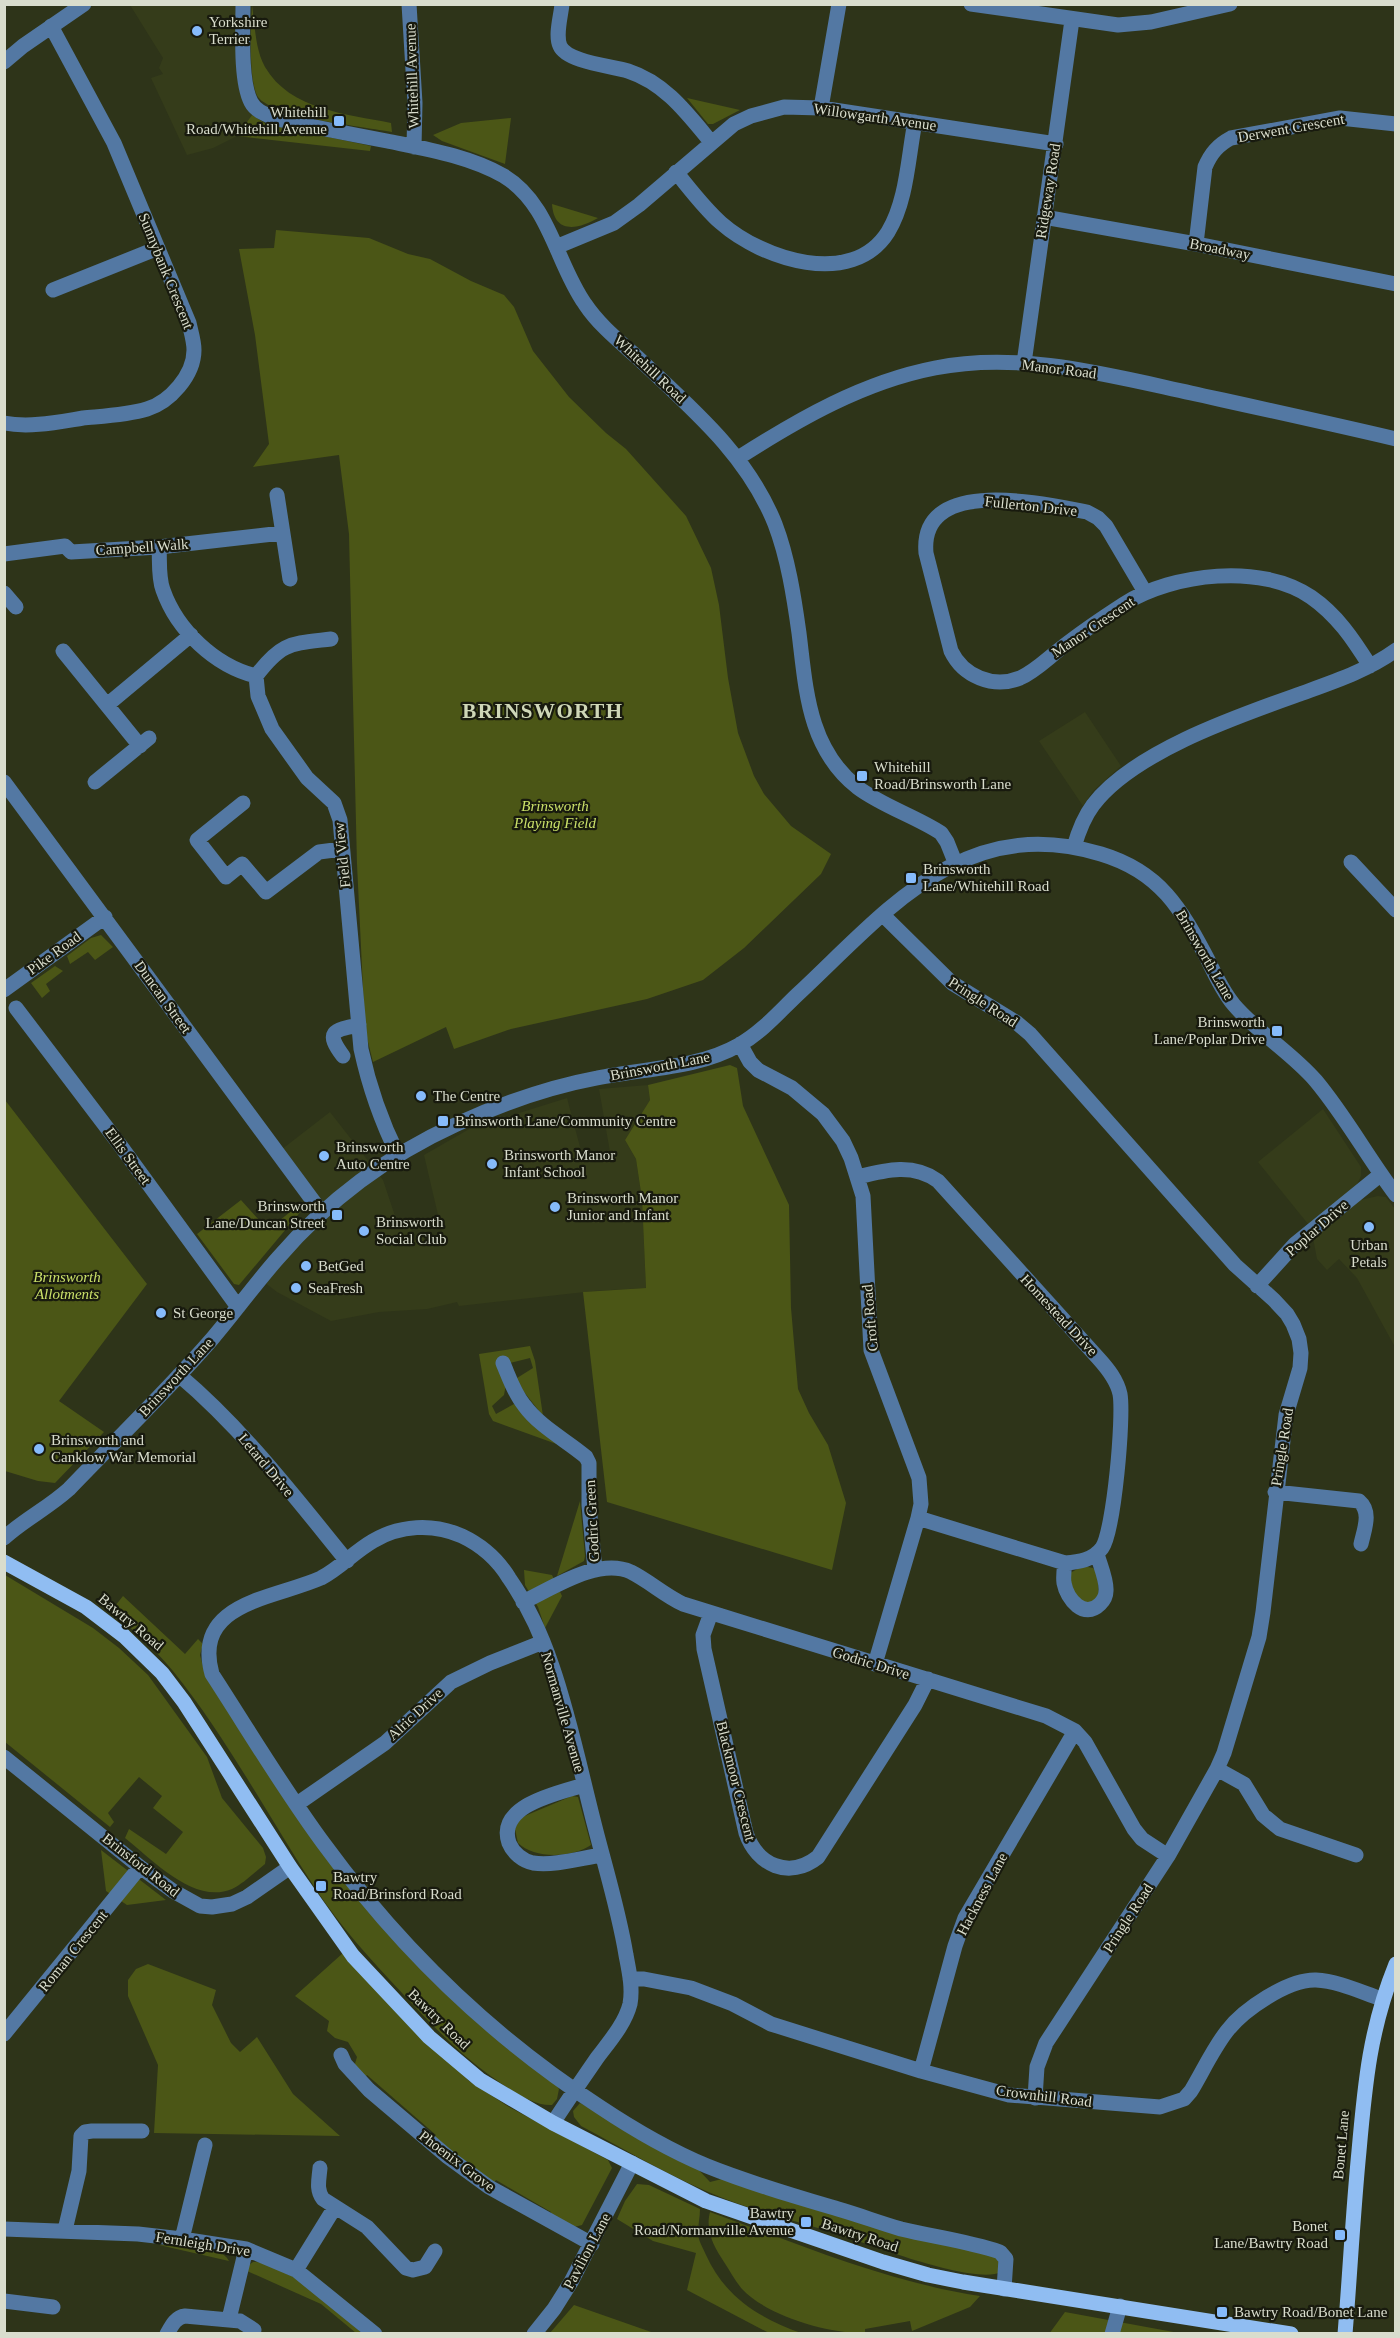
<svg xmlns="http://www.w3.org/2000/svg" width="1400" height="2338" viewBox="0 0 1400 2338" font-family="Georgia,serif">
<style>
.built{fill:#353c1a}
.green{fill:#4b5616}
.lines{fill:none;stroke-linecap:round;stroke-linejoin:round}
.minor{stroke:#5378a3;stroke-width:15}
.major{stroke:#90bdf2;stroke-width:15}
.poi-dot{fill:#86bbfb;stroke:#181a0e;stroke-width:2}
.labels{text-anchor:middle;stroke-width:4.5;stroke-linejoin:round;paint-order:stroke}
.poi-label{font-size:15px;fill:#d9ddcd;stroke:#181a0e;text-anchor:start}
.street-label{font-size:15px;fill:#d9ddcd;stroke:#181a0e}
.park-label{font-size:15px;font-style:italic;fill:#cae069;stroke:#181a0e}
.district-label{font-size:21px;font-weight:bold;letter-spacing:1.5px;fill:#cfd7b7;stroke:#181a0e}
</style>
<rect width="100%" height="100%" fill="#2e3419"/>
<path class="built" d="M130 5H237L245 103 252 115 237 136 213 148 187 155 151 78 163 74 159 68 163 58Z
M1085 712 1121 766 1093 791 1083 806 1039 741Z
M648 1085 650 1100 625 1140 636 1159 642 1199 646 1288 594 1291 459 1306 457 1302 427 1309 379 1312 331 1321 277 1292 260 1279 322 1213 277 1153 330 1112 383 1180 398 1225 409 1224 415 1240 442 1232 424 1155 471 1128 567 1098 584 1162 610 1152 599 1089Z
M1323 1109 1361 1167V1176L1356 1186 1308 1224 1258 1162Z
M1378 1196 1386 1197 1395 1209V1347L1357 1278 1339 1259 1327 1270 1317 1259 1313 1238 1360 1200Z"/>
<path class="green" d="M252 5C255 25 255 49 265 67 290 110 347 114 391 123L392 132C366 127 272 117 258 97 248 81 251 24 252 5Z
M687 98 740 110 713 124H708Z
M252 115 266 124 371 146 370 151 237 136Z
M511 118 505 164 442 141 433 135 461 123Z
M552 204 598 218C579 229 554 235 552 204Z
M276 230 369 238 408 254 430 259 471 281 504 295 514 307 533 351 569 397 606 433 626 449 686 516 711 568 719 605 728 678 738 733 754 776 764 794 791 826 831 854 821 874 744 948 703 980 647 999 511 1029 454 1049 446 1027 373 1062 365 1030 357 864 349 534 339 455 253 467 269 444 255 335 239 249 274 248Z
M101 935 113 947 95 960 88 952 70 964 67 956 91 938Z
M55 966 63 971 46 984 50 991 42 998 31 983Z
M730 1065 737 1068 743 1106 789 1205 791 1308 798 1389 809 1413 828 1445 846 1503 832 1570 607 1502 583 1292 646 1288 642 1199 636 1159 625 1140 650 1100 648 1085Z
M5 1100 147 1284 59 1401 104 1432 55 1483 38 1481 5 1471Z
M241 1200 268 1230 301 1203 302 1210 239 1285 234 1284 197 1234Z
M530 1346 535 1361 543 1416 517 1383V1378L533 1368 530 1358 510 1363 504 1395 492 1406 496 1414 514 1404 562 1446 493 1421 489 1414 479 1354Z
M580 1501 585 1556 584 1561 557 1576Z
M1083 1566 1093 1568 1097 1573 1099 1595 1090 1605 1079 1601 1068 1581 1070 1573Z
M524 1570 552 1575 562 1596 545 1628 538 1607 525 1585Z
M5 1575 93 1628 119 1648 148 1675 207 1757 222 1798 263 1848 266 1857 265 1864C255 1872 243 1884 232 1889 194 1905 153 1860 125 1838L129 1829 166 1854 183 1832 153 1808 162 1796 139 1777 108 1813 114 1822 110 1827 5 1742Z
M123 1596 185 1654 198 1639 203 1644 200 1655 205 1674 321 1850 556 2084 559 2089 557 2099 552 2105C532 2106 508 2088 492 2077 458 2053 430 2023 402 1993 371 1960 340 1926 315 1888 268 1816 227 1738 173 1671 155 1649 133 1630 111 1611Z
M572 1796 578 1797 591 1845C572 1858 534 1859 518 1843L515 1829 520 1818Z
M101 1850 166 1900 127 1905 106 1891Z
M343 1953 469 2081 509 2107 608 2160 612 2168 582 2225 574 2227 549 2217 551 2212 496 2180 494 2183 433 2139 436 2135 367 2075 364 2078 354 2067 357 2057 348 2042 335 2038 327 2031 329 2021 295 1996Z
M148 1964 216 1990 212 2005 231 2043 240 2052 257 2037 293 2094 340 2136 154 2133 158 2065 128 1996V1980L136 1969Z
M580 2103 696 2167 710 2182 722 2179 990 2253 999 2259 1001 2272C974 2286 864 2242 831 2232 789 2219 746 2209 706 2191 663 2172 622 2148 581 2126L574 2117 573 2111Z
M637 2184 649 2185 700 2209C700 2217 698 2225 698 2233 698 2240 703 2248 706 2255 725 2297 759 2318 801 2333H769L687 2290 696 2253 653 2241 617 2219 625 2201Z
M710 2212C798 2244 887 2282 980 2296L970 2307 912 2331 910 2321 865 2329V2333C829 2334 767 2316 742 2289 735 2281 730 2271 724 2262 714 2247 705 2231 710 2212Z
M159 2245C178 2246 220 2243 229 2261Z
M253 2262C285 2259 339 2313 362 2333H356L321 2304 247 2271 249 2265Z
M574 2305 654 2333H550Z
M1065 2312 1179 2333 1049 2334Z"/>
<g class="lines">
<path class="minor" d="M243 4C243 29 240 81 251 102 256 112 268 115 277 119 314 127 350 134 387 141 426 149 469 156 504 176 550 204 556 263 585 304 599 325 619 341 637 357 691 408 747 454 775 524 788 558 794 597 799 633 806 689 808 748 857 787 882 806 915 816 941 833L947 842 955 862
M409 4 415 103 414 147
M562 4C561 16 555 35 560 46 567 62 612 66 628 71 665 83 687 113 711 142
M971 4 1118 25 1151 22 1230 4
M4 62 23 46 84 4
M821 108 839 4
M676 172C690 189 704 208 721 223 762 259 852 289 888 232 907 201 908 157 915 122
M1044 217 1196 244 1396 284
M1196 244 1205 167C1211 153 1218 145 1231 138L1340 118 1396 124
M556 247 614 223 639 205 734 124 751 116 784 107 821 108 1056 144
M53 290 158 248
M1024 363 1072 20
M4 423C30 428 58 422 83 418 104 416 127 415 147 409 170 402 194 375 194 350 194 341 191 332 189 323L114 143 51 26
M738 458C799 419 863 382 935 368 1020 351 1108 375 1191 393 1259 408 1328 423 1396 439
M277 495 290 579
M159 547C160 560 158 577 163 590 177 630 215 666 256 676
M4 554 65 546 71 552 159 547 282 533
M1145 592 1106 526 1098 518 1087 512C1044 504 919 475 926 553L951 651C963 676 993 689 1020 678 1036 671 1050 656 1064 646 1083 631 1104 617 1124 604 1173 573 1262 563 1311 597 1337 615 1353 639 1370 666
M4 593 16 607
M63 651 140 746
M256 676 258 696 272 729 307 778 334 803 340 820 361 1049C369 1086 381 1121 398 1155
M256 676C282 642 290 644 331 639
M107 705 191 635
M4 782 322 1213
M95 782 149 738
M243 803 197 840 226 877 242 864 266 892 319 852 342 849
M1074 847C1078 833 1084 817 1093 805 1133 752 1238 716 1300 694 1333 682 1367 671 1396 650
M1351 862 1396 910
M883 915 952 983 1017 1023 1030 1034 1235 1265 1274 1300 1287 1314 1293 1324 1299 1339 1301 1353 1300 1368 1286 1415 1263 1612 1259 1637 1224 1753 1217 1769 1168 1856 1046 2043 1037 2067 1035 2098
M4 990 105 917
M16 1008 120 1145 238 1307
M740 1044 750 1062 758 1070 792 1088 823 1114 843 1141 851 1158 863 1196 871 1350 919 1478 921 1504 918 1518 875 1664
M343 1056C325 1032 333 1030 359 1025
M858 1177C886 1170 913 1163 938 1181L1099 1359C1108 1369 1117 1380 1120 1394 1124 1416 1114 1531 1102 1548 1093 1560 1079 1562 1065 1563L918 1518
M1257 1286 1295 1244 1380 1175
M503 1363C509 1377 514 1393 524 1405 540 1427 566 1440 586 1457L589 1463V1505L595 1570
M179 1375C243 1429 294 1496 347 1561
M1275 1492 1359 1501C1372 1512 1364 1530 1361 1544
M4 1538C25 1519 48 1508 69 1489 117 1439 167 1391 212 1339 235 1312 255 1284 278 1258 327 1201 389 1155 457 1124 501 1104 549 1087 597 1078 644 1068 697 1069 739 1045 762 1032 780 1011 798 994 888 910 963 813 1101 854 1161 872 1181 909 1208 960 1215 975 1223 992 1234 1005 1258 1033 1292 1053 1316 1081 1346 1117 1368 1158 1396 1195
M1065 1563C1064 1570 1063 1576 1064 1583 1067 1599 1084 1620 1100 1604 1103 1601 1106 1596 1106 1591 1107 1580 1100 1565 1097 1554
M523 1602C553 1588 598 1557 631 1572 649 1581 664 1595 683 1604L1046 1716 1075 1731 1085 1742 1134 1829 1142 1839 1168 1856
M711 1613 703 1635 704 1649 746 1833C757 1865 789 1880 818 1857L915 1705 928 1679
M4 1757 140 1867 173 1891 200 1906 212 1907 232 1904 247 1897 290 1867
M1217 1769 1244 1784 1263 1815 1280 1829 1356 1855
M584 1785C559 1793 496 1805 509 1843 513 1853 523 1861 533 1863 555 1866 581 1858 602 1855
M297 1804 385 1743 451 1682 490 1663 543 1642
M630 1979H644L691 1988 733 2004 771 2024 921 2071 1009 2095 1160 2107 1184 2099 1191 2091C1203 2071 1213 2049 1227 2031 1243 2010 1288 1979 1316 1980 1338 1981 1361 1992 1382 1999
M4 2034 140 1867
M341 2055 345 2064 369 2090 448 2157 489 2187 592 2244
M921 2071 955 1946 965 1918 1075 1731
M553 2123C567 2101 582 2080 597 2058 609 2042 625 2024 630 2004 633 1988 629 1971 626 1955 619 1912 606 1870 595 1827 581 1773 570 1718 552 1666 542 1636 527 1604 509 1578 498 1560 481 1545 462 1536 433 1523 400 1525 373 1541 354 1552 340 1568 321 1578 274 1599 192 1602 212 1674 249 1731 284 1790 324 1844 400 1948 492 2037 600 2107 633 2129 669 2150 707 2166 749 2183 794 2196 838 2209 859 2215 880 2223 901 2229 934 2237 968 2241 1000 2252L1006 2259 1004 2289
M320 2168C319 2180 316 2190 323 2199L367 2227 406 2268 413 2270 425 2267 435 2251
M4 2229 138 2234 182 2239 246 2249 296 2270 375 2334
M65 2230 79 2171 81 2136 85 2132 92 2131H142
M182 2239 205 2145
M296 2270 335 2207
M4 2301 53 2307
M229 2319 246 2249
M167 2334C172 2325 176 2317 185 2316L240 2321 254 2330
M534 2334 554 2309 571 2282 632 2163
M1112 2334 1120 2306"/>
<path class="major" d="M4 1562 86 1607 124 1636 162 1673 184 1702 290 1867 353 1956 429 2037 480 2080 553 2123 706 2201 883 2262 928 2275 963 2282 1291 2334
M1345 2334C1350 2273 1353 2212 1359 2151 1365 2083 1370 2028 1396 1964"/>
</g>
<g class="poi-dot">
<circle cx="197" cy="31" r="6"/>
<rect x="333" y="115" width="12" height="12" rx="3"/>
<rect x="856" y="770" width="12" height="12" rx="3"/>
<rect x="905" y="872" width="12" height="12" rx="3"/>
<rect x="1271" y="1025" width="12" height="12" rx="3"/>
<circle cx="421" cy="1096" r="6"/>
<rect x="437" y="1115" width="12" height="12" rx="3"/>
<circle cx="324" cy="1156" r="6"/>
<circle cx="492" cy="1164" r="6"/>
<circle cx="555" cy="1207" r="6"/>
<rect x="331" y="1209" width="12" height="12" rx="3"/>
<circle cx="1369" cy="1227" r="6"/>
<circle cx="364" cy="1231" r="6"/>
<circle cx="306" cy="1266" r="6"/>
<circle cx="296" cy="1288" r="6"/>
<circle cx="161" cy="1313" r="6"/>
<circle cx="39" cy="1449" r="6"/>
<rect x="315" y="1880" width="12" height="12" rx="3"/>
<rect x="800" y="2216" width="12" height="12" rx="3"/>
<rect x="1334" y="2229" width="12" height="12" rx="3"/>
<rect x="1216" y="2306" width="12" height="12" rx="3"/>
</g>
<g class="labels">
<g class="poi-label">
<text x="209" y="27">Yorkshire<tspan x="209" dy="17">Terrier</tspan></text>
<text x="327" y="117" text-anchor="end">Whitehill<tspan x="327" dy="17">Road/Whitehill Avenue</tspan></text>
<text x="874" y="772">Whitehill<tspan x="874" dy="17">Road/Brinsworth Lane</tspan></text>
<text x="923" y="874">Brinsworth<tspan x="923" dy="17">Lane/Whitehill Road</tspan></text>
<text x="1265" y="1027" text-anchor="end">Brinsworth<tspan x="1265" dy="17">Lane/Poplar Drive</tspan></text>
<text x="433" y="1101">The Centre</text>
<text x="455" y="1126">Brinsworth Lane/Community Centre</text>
<text x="336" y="1152">Brinsworth<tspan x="336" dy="17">Auto Centre</tspan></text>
<text x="504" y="1160">Brinsworth Manor<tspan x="504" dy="17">Infant School</tspan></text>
<text x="567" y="1203">Brinsworth Manor<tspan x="567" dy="17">Junior and Infant</tspan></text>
<text x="325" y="1211" text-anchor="end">Brinsworth<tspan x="325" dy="17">Lane/Duncan Street</tspan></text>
<text x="376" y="1227">Brinsworth<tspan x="376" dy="17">Social Club</tspan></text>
<text x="1369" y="1250" text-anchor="middle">Urban<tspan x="1369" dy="17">Petals</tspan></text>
<text x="318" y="1271">BetGed</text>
<text x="308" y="1293">SeaFresh</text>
<text x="173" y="1318">St George</text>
<text x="51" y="1445">Brinsworth and<tspan x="51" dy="17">Canklow War Memorial</tspan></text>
<text x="333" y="1882">Bawtry<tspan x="333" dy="17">Road/Brinsford Road</tspan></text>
<text x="794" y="2218" text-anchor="end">Bawtry<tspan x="794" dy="17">Road/Normanville Avenue</tspan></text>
<text x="1328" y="2231" text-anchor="end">Bonet<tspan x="1328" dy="17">Lane/Bawtry Road</tspan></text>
<text x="1234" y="2317">Bawtry Road/Bonet Lane</text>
</g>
<g class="street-label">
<text transform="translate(412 76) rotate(-92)" y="5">Whitehill Avenue</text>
<text transform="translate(875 117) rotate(8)" y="5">Willowgarth Avenue</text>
<text transform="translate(1291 128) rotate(-10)" y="5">Derwent Crescent</text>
<text transform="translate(1048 191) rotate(-81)" y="5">Ridgeway Road</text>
<text transform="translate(1220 249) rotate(11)" y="5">Broadway</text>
<text transform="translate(166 271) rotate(68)" y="5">Sunnybank Crescent</text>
<text transform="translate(650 369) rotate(43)" y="5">Whitehill Road</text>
<text transform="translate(1059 369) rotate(7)" y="5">Manor Road</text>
<text transform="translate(1031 506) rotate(6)" y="5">Fullerton Drive</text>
<text transform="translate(142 547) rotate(-4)" y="5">Campbell Walk</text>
<text transform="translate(1093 627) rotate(-34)" y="5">Manor Crescent</text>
<text transform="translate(342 855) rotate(-96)" y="5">Field View</text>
<text transform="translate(54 953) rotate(-36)" y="5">Pike Road</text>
<text transform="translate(1205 955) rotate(60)" y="5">Brinsworth Lane</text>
<text transform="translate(163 997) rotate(54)" y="5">Duncan Street</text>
<text transform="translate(983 1002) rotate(33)" y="5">Pringle Road</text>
<text transform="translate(660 1066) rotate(-11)" y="5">Brinsworth Lane</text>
<text transform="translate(128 1156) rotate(54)" y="5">Ellis Street</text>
<text transform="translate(1317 1228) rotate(-41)" y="5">Poplar Drive</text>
<text transform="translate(1059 1315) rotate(47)" y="5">Homestead Drive</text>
<text transform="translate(870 1318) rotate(-95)" y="5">Croft Road</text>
<text transform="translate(176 1377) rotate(-47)" y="5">Brinsworth Lane</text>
<text transform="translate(1282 1447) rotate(-81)" y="5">Pringle Road</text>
<text transform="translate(266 1465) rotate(50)" y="5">Letard Drive</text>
<text transform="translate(592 1521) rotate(-93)" y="5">Godric Green</text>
<text transform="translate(131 1622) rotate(40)" y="5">Bawtry Road</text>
<text transform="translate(871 1663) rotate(17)" y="5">Godric Drive</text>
<text transform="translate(563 1712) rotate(74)" y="5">Normanville Avenue</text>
<text transform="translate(415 1714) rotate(-43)" y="5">Alric Drive</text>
<text transform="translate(736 1781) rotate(76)" y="5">Blackmoor Crescent</text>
<text transform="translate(141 1865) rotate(38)" y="5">Brinsford Road</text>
<text transform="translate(982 1894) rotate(-62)" y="5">Hackness Lane</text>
<text transform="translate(1128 1918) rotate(-57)" y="5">Pringle Road</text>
<text transform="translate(73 1951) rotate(-51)" y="5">Roman Crescent</text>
<text transform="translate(439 2019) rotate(44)" y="5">Bawtry Road</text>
<text transform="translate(1044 2096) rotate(7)" y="5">Crownhill Road</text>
<text transform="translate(1341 2145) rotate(-85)" y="5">Bonet Lane</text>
<text transform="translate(457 2161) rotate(37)" y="5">Phoenix Grove</text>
<text transform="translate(860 2235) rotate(18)" y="5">Bawtry Road</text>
<text transform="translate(203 2244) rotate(9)" y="5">Fernleigh Drive</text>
<text transform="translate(587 2251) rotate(-62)" y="5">Pavilion Lane</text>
</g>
<g class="park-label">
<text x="555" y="811">Brinsworth<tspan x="555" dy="17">Playing Field</tspan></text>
<text x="67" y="1282">Brinsworth<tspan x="67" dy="17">Allotments</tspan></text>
</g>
<g class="district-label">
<text x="543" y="718">BRINSWORTH</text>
</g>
</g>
<rect width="1400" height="2338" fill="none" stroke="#d9ddcd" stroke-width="12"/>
</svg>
